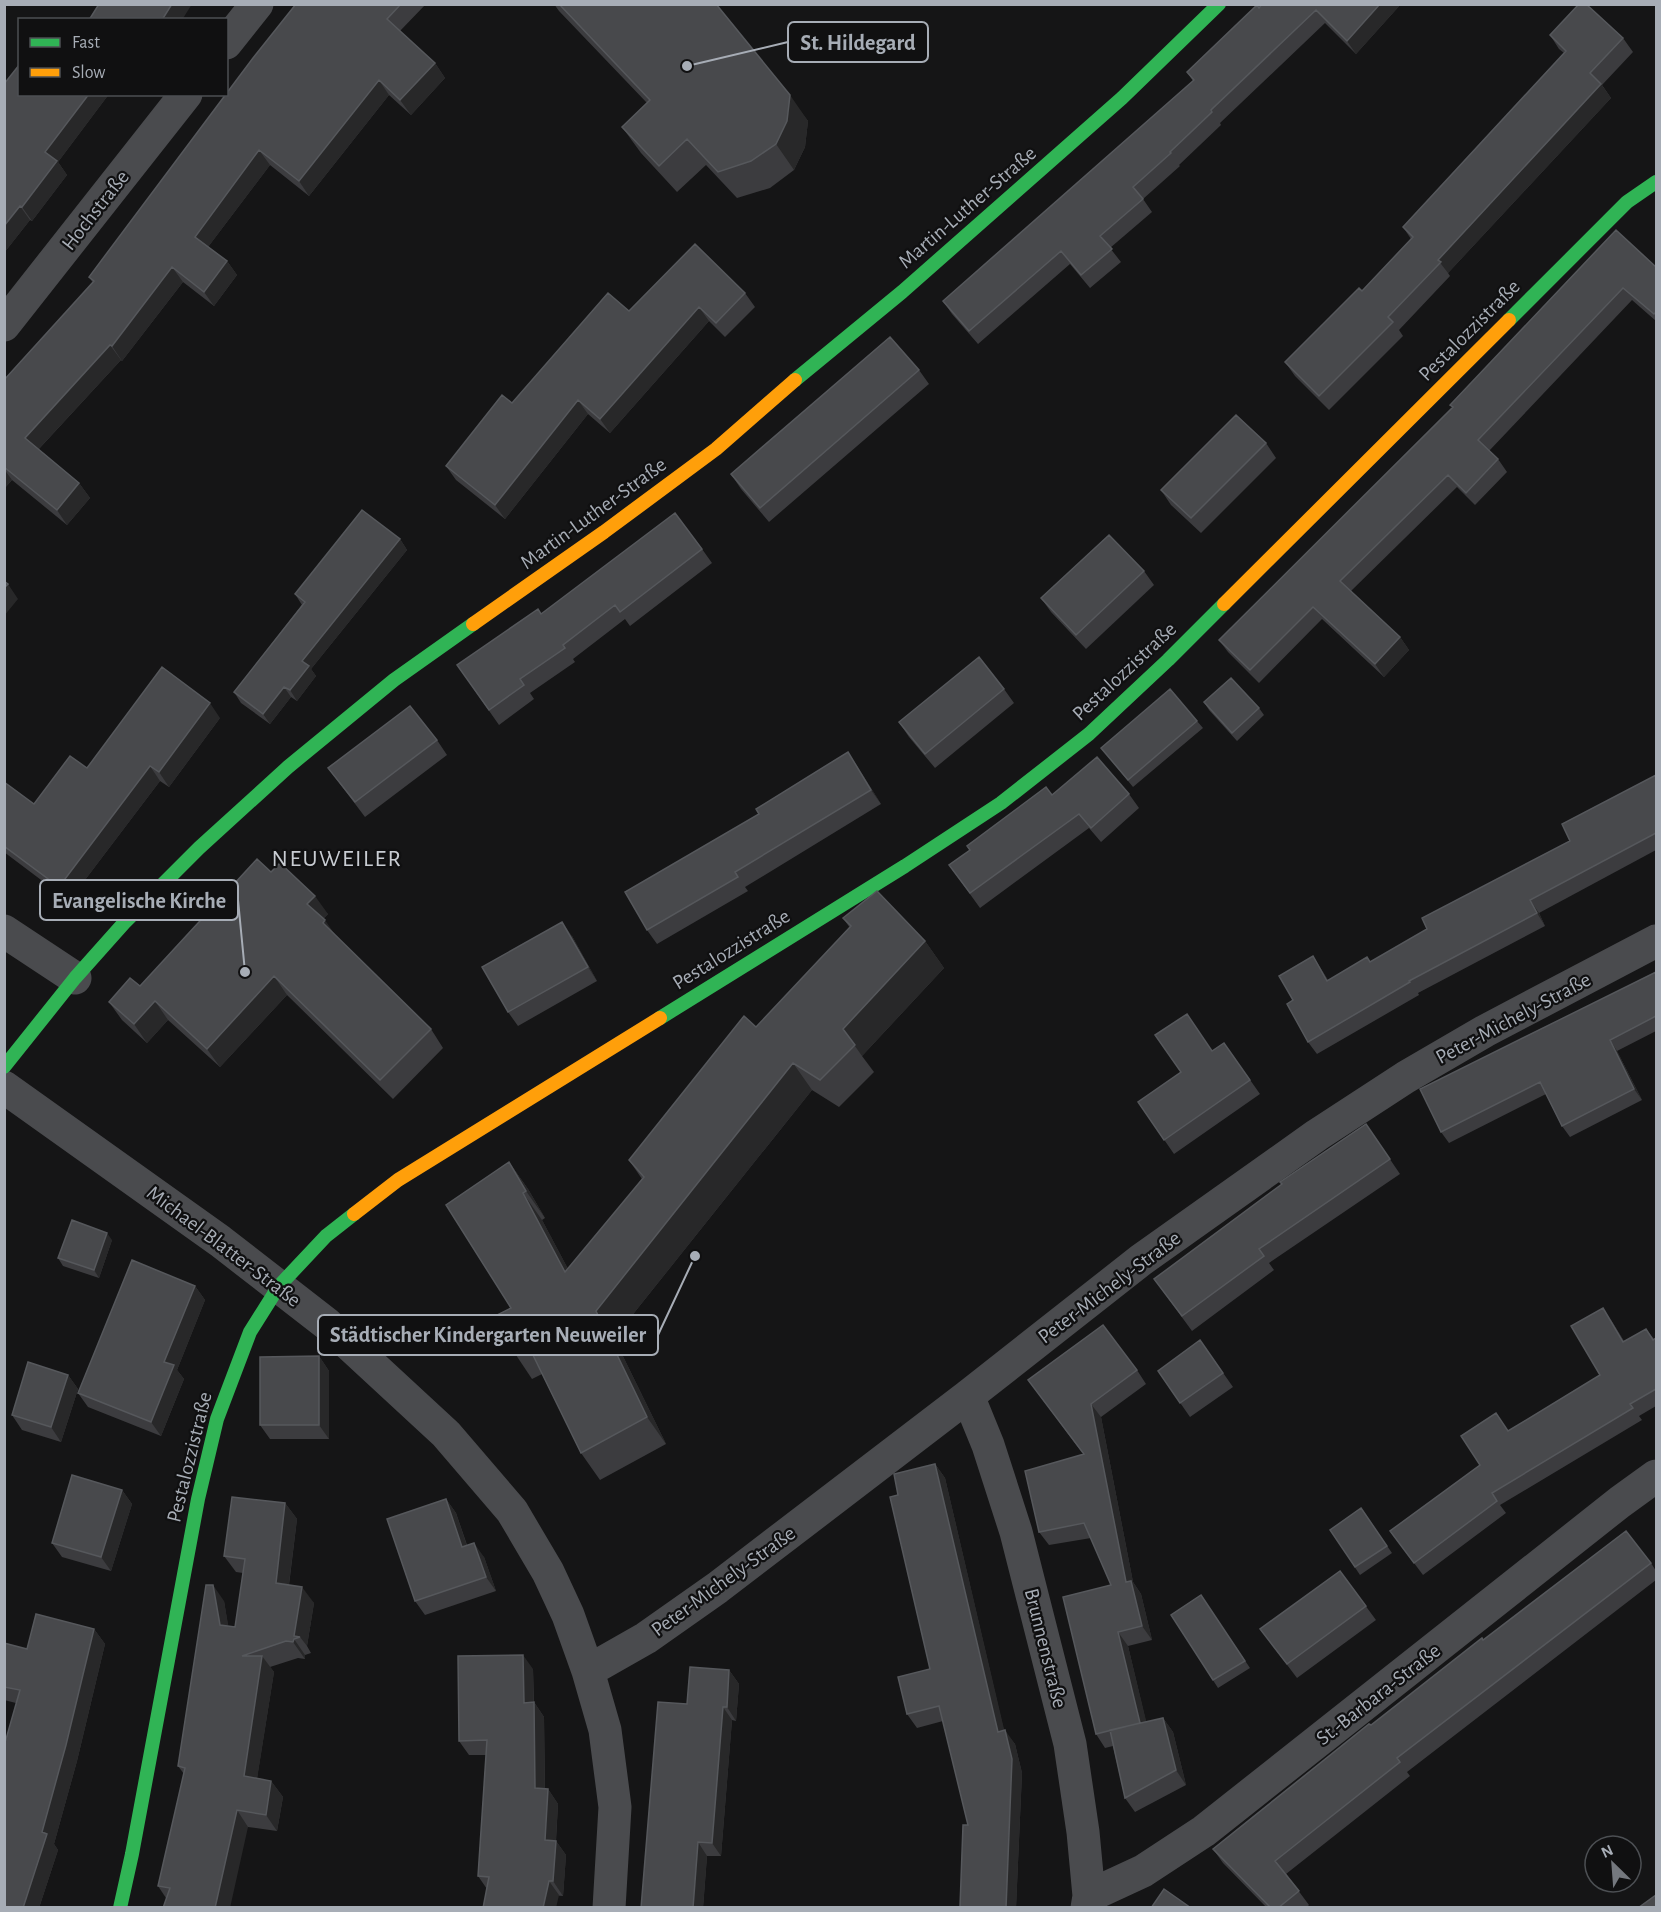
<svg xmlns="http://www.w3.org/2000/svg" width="1661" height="1912" viewBox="0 0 1661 1912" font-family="'Alegreya Sans',sans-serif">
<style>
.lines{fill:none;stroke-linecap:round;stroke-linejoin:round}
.street{stroke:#4a4b4e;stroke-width:33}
.fast{stroke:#30b455;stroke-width:14}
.slow{stroke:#ff9f0a;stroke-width:14}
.wall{fill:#3c3c3f}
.shaded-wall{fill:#282829}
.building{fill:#48494c;stroke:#56585c;stroke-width:1.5}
.labels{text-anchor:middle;stroke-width:4.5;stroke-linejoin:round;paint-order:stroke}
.street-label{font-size:21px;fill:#a7adb6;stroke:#101011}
.quarter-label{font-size:24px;letter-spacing:1.5px;fill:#c8ccd2;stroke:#101011}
.leader{fill:none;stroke:#a7adb6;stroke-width:2}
.callout-dot{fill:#a7adb6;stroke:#101011;stroke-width:2}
.callout{fill:#101011;stroke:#a7adb6;stroke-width:2}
.callout-label{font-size:22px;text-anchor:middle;font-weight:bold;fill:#a7adb6}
</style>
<rect width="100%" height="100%" fill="#151516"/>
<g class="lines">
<path class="street" d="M226 43 257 4
M4 325 186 94
M4 931 75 978
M4 1087 220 1241 327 1324 446 1434 512 1511 548 1572 568 1615 588 1671 605 1730 615 1807 609 1908
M968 1396 988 1445 1016 1532 1070 1744 1083 1832 1089 1896 1087 1908
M588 1671 646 1638 717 1588 968 1396 1141 1260 1317 1135 1406 1077 1485 1031 1656 941
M1089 1896 1143 1871 1204 1831 1620 1502 1656 1476"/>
<path class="fast" d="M1509 320 1627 202 1656 182
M795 380 902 292 1122 98 1219 4
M660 1018 905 866 1001 803 1089 734 1168 660 1224 604
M4 1067 75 978 124 923 199 848 288 767 394 680 473 624
M120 1908 132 1854 198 1499 217 1419 250 1332 279 1286 326 1236 354 1214"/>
<path class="slow" d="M1224 604 1509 320
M473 624 604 532 716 449 795 380
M354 1214 398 1180 660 1018"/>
</g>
<path class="wall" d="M296 4H426L400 31 435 63 445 78 411 115 389 95 309 196 270 165 208 247 227 261 237 275 214 306 183 282 122 361 121 360 38 450 79 483 90 498 67 525 12 480 4 489V380L93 283 89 277Z
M554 4H716L808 121 805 147 794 170 770 188 737 198 706 165 677 192 641 153 622 127 647 103 559 11Z
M1401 4 1356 54 1325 23 1220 123 1221 125 1179 165 1180 166 1143 199 1152 212 1110 248 1121 262 1090 288 1070 264 978 344 952 314 943 301 1193 81 1187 72 1259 8Z
M1550 35 1623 38 1633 52 1602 85 1611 98 1448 273 1450 276 1399 330 1403 336 1329 410 1295 376 1285 362 1362 291 1411 239 1403 227 1564 53 1559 49Z
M20 94H109L58 162 67 175 32 221 30 220 4 253Z
M1616 230 1656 267V321L1632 300 1489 451 1498 459 1507 472 1475 505 1457 487 1351 591 1400 637 1409 650 1384 677 1322 619 1259 683 1228 652 1219 640 1453 408 1450 405Z
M745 293 755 307 725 337 709 321 610 433 588 414 505 519 456 480 446 466 512 403 629 311Z
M919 370 929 384 769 522 741 489 731 474Z
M1266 443 1276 458 1201 533 1171 505 1161 490Z
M400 539 407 550 311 669 316 676 297 701 291 697 270 724 241 703 234 692 302 605 295 594Z
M702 549 712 563 630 626 625 619 573 659 575 662 530 693 534 699 499 725 457 665 541 614Z
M1144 571 1154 585 1086 649 1051 612 1041 598Z
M1004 689 1014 703 935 768 909 737 899 722Z
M1204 702 1259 708 1264 715 1237 741 1209 710Z
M220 718 169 787 160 781 69 901 4 852V782L34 804 87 768Z
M1197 721 1203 728 1133 787 1101 748Z
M437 740 447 755 365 817 328 768Z
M848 752 881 804 745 887 748 891 657 944 647 930 759 814Z
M1656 775V850L1539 913 1545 926 1418 993 1419 995 1317 1054 1308 1042 1293 1000 1313 956 1328 980 1370 962 1427 929 1570 841Z
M1129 794 1139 808 1101 842 1089 828 980 908 949 865 970 850 967 846 1052 795Z
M271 872 328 914 323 919 337 938 431 1029 443 1048 393 1099 287 995 220 1067 168 1020 147 1043 122 1020 109 1002 140 986Z
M843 918 925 941 944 968 862 1056 874 1072 839 1107 812 1090 614 1338 666 1444 600 1480 581 1453 542 1374 532 1379 514 1352 511 1308 509 1162 528 1189 545 1218 542 1220 568 1269 642 1179 629 1160 756 1027 850 928Z
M572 936 597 981 518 1026 508 1012Z
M1656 972V1031L1617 1051 1642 1100 1570 1137 1562 1126 1546 1094 1449 1143 1441 1132Z
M1224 1043 1260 1094 1174 1154 1138 1102Z
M1366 1124 1400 1174 1269 1263 1274 1270 1192 1331 1154 1279Z
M112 1240 99 1278 63 1266 58 1258Z
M195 1286 205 1300 177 1370 184 1379 161 1436 88 1407 78 1393Z
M1611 1320 1624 1341 1646 1329 1654 1339 1656 1338V1406L1639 1416 1642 1420 1500 1505 1506 1513 1423 1575 1390 1531 1480 1465 1508 1431 1600 1375Z
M1200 1340 1233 1387 1190 1417 1158 1371Z
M319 1356 329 1371V1439H270L260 1425Z
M1137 1370 1146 1384 1101 1417 1133 1582 1141 1594 1152 1640 1128 1646 1146 1722 1163 1718 1173 1732 1186 1785 1135 1812 1125 1798 1113 1746 1105 1748 1096 1734 1111 1585 1091 1538 1049 1545 1039 1532 1083 1454 1028 1380Z
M68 1375 78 1389 61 1442 22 1430 12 1415Z
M935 1464 945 1478 1004 1731 1015 1744 1022 1773 1016 1908 960 1907 968 1825 943 1721 917 1728 907 1714 930 1669 898 1495Z
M122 1490 132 1504 111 1571 62 1557 52 1543Z
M446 1499 456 1513 467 1545 484 1557 496 1591 425 1615 415 1601Z
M285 1503 297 1519 289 1585 314 1603 307 1646 311 1653 305 1655V1659L298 1658 270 1667 274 1672 257 1778 271 1781 283 1797 277 1831 248 1827 166 1898 158 1886 184 1774 178 1766 224 1601 228 1626 235 1627 243 1573 236 1572 224 1556Z
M1361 1508 1392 1553 1360 1575 1330 1530Z
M1651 1563 1656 1571V1580L1407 1772 1410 1776 1286 1874 1309 1905 1306 1908H1267L1223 1863 1213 1849 1371 1725 1483 1640Z
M1340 1571 1376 1620 1297 1678 1260 1629Z
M1201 1595 1250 1668 1218 1688 1171 1615Z
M94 1629 105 1644 77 1761 54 1844 58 1850 39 1908H4L16 1703 4 1700V1643L27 1649Z
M533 1669 534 1702 544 1717 545 1789H548L558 1804 556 1841 566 1855 563 1896 487 1889 478 1876 486 1755H469L459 1741Z
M729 1670 739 1684 736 1721 732 1720 721 1856H707L703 1908 687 1704Z"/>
<path class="shaded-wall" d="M172 4H192L182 20H162Z
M1380 4H1401L1356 54 1347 41Z
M435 63 445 78 411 115 400 100Z
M379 80 389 95 309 196 299 181Z
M1601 84 1611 98 1448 273 1438 260Z
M89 94H109L58 162 67 175 32 221 22 207 45 152Z
M790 95 808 121 805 147 794 170 776 144Z
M259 150 270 165 205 251 195 237Z
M20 206 30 220 4 253V226Z
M227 261 237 275 214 306 204 292Z
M172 267 183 282 122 361 112 346Z
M699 307 709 321 610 433 600 419Z
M110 345 121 360 35 453 25 438Z
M578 400 588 414 505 519 495 505Z
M4 469 12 480 4 489Z
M79 483 90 498 67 525 57 510Z
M400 539 407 550 311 669 316 676 297 701 290 690 302 661Z
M8 584 18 599 4 616V588Z
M1400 637 1409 650 1384 677 1375 664Z
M284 687 291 697 270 724 263 714Z
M210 703 220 718 169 787 159 772Z
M848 752 858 767 881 804 871 790Z
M150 766 160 781 69 901 59 887Z
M315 896 328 914 320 922 307 904Z
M1530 900 1539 913 1545 926 1537 913Z
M325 920 338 939 323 923Z
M562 922 572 936 597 981 588 967Z
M925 941 944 968 862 1056 843 1029Z
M1313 956 1321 969 1336 993 1327 981Z
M274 976 287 995 220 1067 207 1049Z
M155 1001 168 1020 147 1043 134 1024Z
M1610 1040 1617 1051 1642 1100 1634 1089Z
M793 1063 812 1090 614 1338 666 1444 647 1417 596 1311Z
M509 1162 528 1189 545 1218 526 1191Z
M523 1193 542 1220 584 1299 565 1272Z
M107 1233 112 1240 99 1278 94 1270Z
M195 1286 205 1300 177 1370 184 1379 161 1436 151 1422 164 1362Z
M1603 1308 1611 1320 1632 1354 1623 1342Z
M319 1356 329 1371V1439L319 1425Z
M68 1375 78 1389 61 1442 51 1427Z
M1091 1404 1101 1417 1133 1582 1141 1594 1152 1640 1142 1626 1126 1582Z
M935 1464 945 1478 1008 1746 998 1732Z
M122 1490 132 1504 111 1571 101 1557Z
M446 1499 456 1513 472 1561 462 1547Z
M285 1503 297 1519 287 1599 276 1583Z
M474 1543 484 1557 496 1591 486 1577Z
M213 1585 224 1601 231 1641 220 1625Z
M302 1587 314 1603 307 1646 300 1637 294 1636Z
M94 1629 105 1644 77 1761 54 1844 58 1850 39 1908H23Z
M1118 1632 1128 1646 1150 1737 1140 1723Z
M294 1639 305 1655V1659L293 1642Z
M523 1655 533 1669 534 1717 524 1703Z
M262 1656 274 1672 255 1792 244 1776Z
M729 1670 739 1684 736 1721 727 1707Z
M534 1702 544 1717 545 1803 535 1788Z
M723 1707 732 1720 721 1856 712 1843Z
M1163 1718 1173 1732 1186 1785 1176 1770Z
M1005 1730 1015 1744 1022 1773 1016 1908H1006Z
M271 1781 283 1797 277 1831 266 1815Z
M548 1789 558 1804 555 1854 545 1840Z
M237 1810 248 1827 230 1908H215Z
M556 1841 566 1855 563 1896 553 1881Z
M698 1842 707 1856 703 1908H693Z
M549 1881 559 1895 556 1908H543Z"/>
<path class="building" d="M99 4H172L162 20H89Z
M296 4H401L387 19 435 63 400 100 379 80 299 181 259 150 195 237 227 261 204 292 172 267 112 346 110 345 25 438 79 483 57 510 4 467V380L94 281 89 277 253 58Z
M559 4H716L790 95 787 121 776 144 751 161 718 172 687 139 659 166 622 127 650 100Z
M1262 4H1380L1347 41 1316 10 1211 110 1212 112 1170 152 1171 153 1133 187 1143 199 1100 236 1112 249 1081 275 1061 251 969 331 943 301 1194 80 1187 72 1257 5 1259 8Z
M1579 4H1586L1623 38 1590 73 1601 84 1438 260 1441 262 1388 317 1393 322 1319 396 1285 362 1359 288 1362 291 1413 237 1403 227 1566 51 1550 35Z
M20 64V94H89L45 152 57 161 22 207 20 206 4 226V84Z
M1616 230 1656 267V312L1654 314 1623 288 1478 440 1498 459 1466 493 1448 475 1340 581 1400 637 1375 664 1313 607 1250 670 1219 640 1453 407 1450 405Z
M695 244 745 293 716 323 699 307 600 419 578 400 495 505 446 466 502 395 512 403 608 293 629 311Z
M890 337 919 370 760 508 731 474Z
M1236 415 1266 443 1191 518 1161 490Z
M362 510 400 539 302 661 309 666 290 690 284 687 263 714 234 692 305 602 295 594Z
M675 513 702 549 620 612 615 605 563 645 565 648 520 679 524 685 489 710 457 665 538 609 541 614Z
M1109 535 1144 571 1076 635 1041 598Z
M4 581 8 584 4 588Z
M979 657 1004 689 925 754 899 722Z
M162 667 210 703 159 772 150 766 59 887 4 846V782L34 804 70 756 87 768Z
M1231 678 1259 708 1232 733 1204 702Z
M1170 689 1197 721 1128 780 1101 748Z
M410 706 437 740 355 802 328 768Z
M848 752 871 790 735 872 738 877 647 930 625 892 759 814 756 809Z
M1097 757 1129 794 1091 828 1079 814 970 893 949 865 970 850 967 846 1046 787 1052 795Z
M1656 775V833L1530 900 1537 913 1409 981 1410 982 1308 1042 1287 1004 1293 1000 1279 976 1313 956 1327 981 1367 957 1370 962 1427 929 1422 918 1570 841 1562 824Z
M257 859 271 872 280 863 315 896 307 904 325 920 323 923 431 1029 380 1080 274 976 207 1049 155 1001 134 1024 109 1002 130 978 140 986Z
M877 891 925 941 843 1029 855 1045 820 1080 793 1063 596 1311 647 1417 581 1453 528 1345 514 1352 495 1316 511 1308 446 1205 509 1162 526 1191 523 1193 565 1272 644 1177 629 1160 744 1016 756 1027 851 926 843 918Z
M562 922 588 967 508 1012 482 967Z
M1656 972V1016L1610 1040 1634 1089 1562 1126 1540 1082 1441 1132 1420 1089Z
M1187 1014 1212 1051 1224 1043 1250 1080 1164 1140 1138 1102 1181 1072 1155 1035Z
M1366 1124 1390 1159 1259 1249 1264 1256 1182 1316 1154 1279 1282 1184 1280 1182Z
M72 1220 107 1233 94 1270 58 1258Z
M132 1260 195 1286 164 1362 174 1365 151 1422 78 1393Z
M1603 1308 1623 1342 1646 1329 1653 1340 1656 1338V1389L1630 1404 1633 1408 1492 1493 1497 1501 1414 1563 1390 1531 1480 1465 1461 1436 1496 1413 1508 1431 1600 1375 1571 1326Z
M1103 1325 1137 1370 1091 1404 1126 1582 1131 1581 1142 1626 1118 1632 1140 1723 1096 1734 1063 1597 1111 1585 1084 1523 1039 1532 1025 1471 1084 1454 1028 1380Z
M1200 1340 1223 1373 1180 1403 1158 1371Z
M319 1356V1425H260V1357Z
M28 1362 68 1375 51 1427 12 1415Z
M935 1464 998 1732 1005 1730 1012 1759 1006 1908 960 1907 963 1825H968L939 1706 907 1714 898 1677 930 1669 890 1497 898 1495 894 1474Z
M72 1475 122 1490 101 1557 52 1543Z
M232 1497 285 1503 276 1583 302 1587 294 1636 300 1637 294 1639 293 1642 286 1641 242 1656H262L244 1776 271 1781 266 1815 237 1810 215 1908H163L170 1888 158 1886 185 1768 178 1766 206 1585H213L220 1625 235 1627 245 1559 224 1556Z
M446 1499 462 1547 474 1543 486 1577 415 1601 387 1519Z
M1361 1508 1387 1546 1355 1567 1330 1530Z
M1626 1531 1651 1563 1397 1758 1400 1762 1275 1861 1299 1891 1278 1908H1271L1213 1849 1369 1724 1371 1725 1482 1638 1483 1640Z
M1340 1571 1366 1606 1287 1664 1260 1629Z
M1201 1595 1245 1661 1213 1680 1171 1615Z
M36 1614 94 1629 66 1745 42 1832 47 1834 23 1908H4V1746L20 1690 4 1687V1643L27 1649Z
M523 1655 524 1703 534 1702 535 1788 548 1789 545 1840 556 1841 553 1881H549L543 1908H483L489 1877 478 1876 487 1740 459 1741 458 1656Z
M690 1667 729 1670 727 1707H723L712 1843 698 1842 693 1908H641L658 1702 687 1704Z
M1163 1718 1176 1770 1125 1798 1110 1730Z
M1164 1889 1191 1908H1151Z
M1656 1895V1908H1638Z"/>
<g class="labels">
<g class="street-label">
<text transform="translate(967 207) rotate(-41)" y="7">Martin-Luther-Straße</text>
<text transform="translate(95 210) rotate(-52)" y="7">Hochstraße</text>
<text transform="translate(1469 330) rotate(-45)" y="7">Pestalozzistraße</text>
<text transform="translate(593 513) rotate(-36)" y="7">Martin-Luther-Straße</text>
<text transform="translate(1124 671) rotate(-43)" y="7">Pestalozzistraße</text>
<text transform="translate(731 949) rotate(-32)" y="7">Pestalozzistraße</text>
<text transform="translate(1513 1018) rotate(-28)" y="7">Peter-Michely-Straße</text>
<text transform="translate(224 1246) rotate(37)" y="7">Michael-Blatter-Straße</text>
<text transform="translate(1109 1287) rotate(-37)" y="7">Peter-Michely-Straße</text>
<text transform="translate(189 1457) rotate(-76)" y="7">Pestalozzistraße</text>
<text transform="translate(723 1581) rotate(-36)" y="7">Peter-Michely-Straße</text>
<text transform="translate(1046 1648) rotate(76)" y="7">Brunnenstraße</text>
<text transform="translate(1378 1694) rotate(-38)" y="7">St.-Barbara-Straße</text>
</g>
<g class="quarter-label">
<text x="337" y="866">NEUWEILER</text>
</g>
</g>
<path class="leader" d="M687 66L788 42M245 972L238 900M695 1256L658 1335"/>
<g class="callout-dot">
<circle cx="687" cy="66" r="6"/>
<circle cx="245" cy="972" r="6"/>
<circle cx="695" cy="1256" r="6"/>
</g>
<g class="callout">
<rect x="788" y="22" width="140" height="40" rx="6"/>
<rect x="40" y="880" width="198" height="40" rx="6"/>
<rect x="318" y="1315" width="340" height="40" rx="6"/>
</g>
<g class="callout-label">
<text x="858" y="50">St. Hildegard</text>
<text x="139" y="908">Evangelische Kirche</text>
<text x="488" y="1342">Städtischer Kindergarten Neuweiler</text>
</g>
<rect width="1661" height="1912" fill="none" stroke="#a7adb6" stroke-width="12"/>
<rect x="18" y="18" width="210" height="78" fill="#101011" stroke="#4c4f53" stroke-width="1.5"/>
<rect x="30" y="38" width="30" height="9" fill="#30b455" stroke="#4c4f53" stroke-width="1.5"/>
<text x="72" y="48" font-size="18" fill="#a7adb6">Fast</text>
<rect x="30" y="68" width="30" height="9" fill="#ff9f0a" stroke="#4c4f53" stroke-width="1.5"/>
<text x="72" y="78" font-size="18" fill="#a7adb6">Slow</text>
<g transform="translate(1613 1864) rotate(335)"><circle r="28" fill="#101011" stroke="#4c4f53" stroke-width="1.5"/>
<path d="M0-4.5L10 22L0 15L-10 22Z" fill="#74787e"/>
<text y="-9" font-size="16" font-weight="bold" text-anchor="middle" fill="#a7adb6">N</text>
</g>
</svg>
